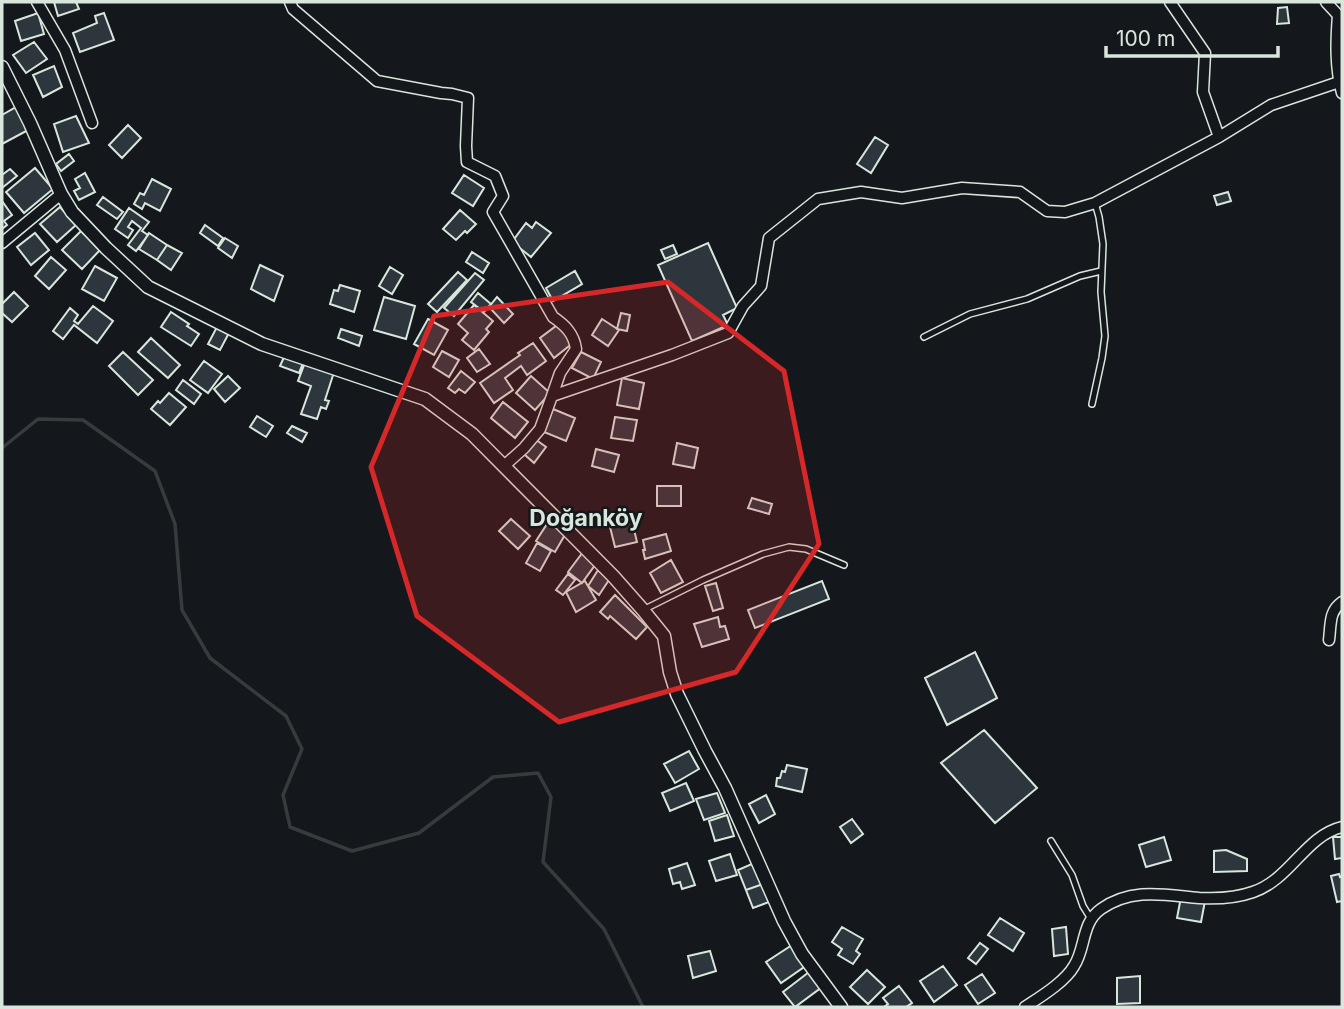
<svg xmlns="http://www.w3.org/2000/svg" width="1344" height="1009" viewBox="0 0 1344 1009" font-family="Inter,sans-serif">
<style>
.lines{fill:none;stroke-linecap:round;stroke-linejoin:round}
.stream{stroke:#363b3e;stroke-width:3.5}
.building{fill:#2c363c;stroke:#d8e6dc;stroke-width:2}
.service-casing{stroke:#d8e6dc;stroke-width:8}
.minor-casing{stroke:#d8e6dc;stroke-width:13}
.tertiary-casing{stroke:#d8e6dc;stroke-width:15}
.service{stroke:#14181c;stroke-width:5}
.minor{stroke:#14181c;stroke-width:10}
.tertiary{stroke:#14181c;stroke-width:12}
.marked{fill:#d62828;fill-opacity:0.2;stroke:#d62828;stroke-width:5;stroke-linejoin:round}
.labels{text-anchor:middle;stroke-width:5;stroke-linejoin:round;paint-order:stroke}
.quarter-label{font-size:23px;font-weight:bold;fill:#d8e6dc;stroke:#14181c}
</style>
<rect width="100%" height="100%" fill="#14181c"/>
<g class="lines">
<path class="stream" d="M2 448 38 419 83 420 155 471 175 524 182 610 210 658 286 716 302 749 283 795 290 827 352 851 419 833 493 777 538 773 551 797 543 862 604 929 643 1007"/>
</g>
<path class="building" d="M54 2H76L79 9 58 16Z
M1287 7 1289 23 1277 24 1278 8Z
M38 13 44 34 21 41 15 21Z
M104 13 114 40 80 52 73 33 97 23 95 16Z
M34 42 47 59 26 73 13 55Z
M54 66 62 87 43 97 33 75Z
M18 106 30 129 2 144V115Z
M76 116 89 143 63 152 54 124Z
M128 125 141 138 122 158 109 145Z
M875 137 888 145 871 173 857 164Z
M69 154 74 161 61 171 56 164Z
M35 168 53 189 24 213 6 192Z
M10 169 17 176 2 188V175Z
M85 173 95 192 79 200 74 191 80 188 75 179Z
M464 175 484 188 473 206 452 193Z
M152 179 171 189 160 211 145 203 142 209 134 204 140 193 144 195Z
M1228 192 1231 201 1217 205 1214 196Z
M103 197 123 212 117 219 97 205Z
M2 201 12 215 4 221 7 225 2 229Z
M60 207 76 225 57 242 40 224Z
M129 208 149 222 142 231 148 235 136 251 128 245 141 228 132 221 128 227 133 230 128 238 115 229Z
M460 210 476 224 467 233 465 231 456 240 443 229Z
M536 222 551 233 531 257 512 242 526 223 532 228Z
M205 225 223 238 218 246 200 233Z
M81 231 100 250 82 269 62 250Z
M35 233 49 250 31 265 17 247Z
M149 233 167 245 157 260 139 249Z
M225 238 238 246 232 258 218 248Z
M708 243 737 308 723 315 728 325 692 341 658 265Z
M167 245 182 253 171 270 157 260Z
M673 245 677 254 665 259 661 250Z
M472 252 489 263 483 273 466 262Z
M51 257 66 270 49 289 35 276Z
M260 265 283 276 274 301 251 289Z
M95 266 117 278 104 301 82 289Z
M390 267 403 275 392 294 379 286Z
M575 271 582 284 553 301 546 288Z
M458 272 467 280 437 312 428 304Z
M475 273 484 280 454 316 444 308Z
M340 285 360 291 354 312 330 304 334 290 338 291Z
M14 292 28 306 12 322 2 313V304Z
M478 293 491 304 484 312 471 302Z
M384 297 415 306 406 339 374 330Z
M497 297 513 314 504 323 489 307Z
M474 305 493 321 486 329 489 332 474 350 462 340 468 333 458 324Z
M93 306 113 321 97 343 74 325 63 339 53 331 70 308 78 315 74 321 78 324Z
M171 312 189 324 187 326 199 334 191 346 161 327Z
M621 313 630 315 627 331 617 329Z
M428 319 448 330 434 355 414 344Z
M602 319 619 330 608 346 592 335Z
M560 323 574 342 554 358 540 338Z
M218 325 230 331 220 350 208 344Z
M341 329 362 336 359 346 338 338Z
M151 338 180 365 168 378 138 352Z
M533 343 546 361 527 375 521 366 505 378 513 390 494 403 480 383 520 355 518 353Z
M479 349 490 364 477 372 467 358Z
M442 351 459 360 449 377 433 367Z
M123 352 153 380 138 395 109 366Z
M581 352 601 362 593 379 572 368Z
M285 355 304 361 299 373 280 366Z
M306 360 335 369 325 400 329 401 326 409 321 407 317 419 301 414 311 386 298 381Z
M204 361 222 374 208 393 190 380Z
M461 371 475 382 465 393 459 389 455 393 448 388Z
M228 376 240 388 225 402 214 389Z
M531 376 550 393 535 410 516 393Z
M622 378 644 383 639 409 617 405Z
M183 380 201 394 194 404 176 390Z
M169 393 186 407 170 425 151 409 158 401 160 403Z
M503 402 528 422 515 438 491 418Z
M553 409 575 418 566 441 544 432Z
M257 416 273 426 266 437 250 427Z
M615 417 637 420 633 441 611 438Z
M292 426 307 433 302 442 287 433Z
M535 439 546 447 534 463 524 454Z
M677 443 698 448 694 468 673 464Z
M596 449 619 455 614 472 592 466Z
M657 486H681V506H657Z
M752 498 772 504 769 514 748 508Z
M631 517 637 542 615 547 609 523Z
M511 519 530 536 518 549 499 531Z
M549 521 566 533 555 552 536 541Z
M666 534 671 551 645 559 643 550H645L643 540Z
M537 543 551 551 540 571 526 563Z
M583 552 595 565 582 583 568 572Z
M671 560 683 582 661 593 650 573Z
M598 570 609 580 599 595 588 586Z
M568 574 575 580 563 595 556 590Z
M585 581 596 600 576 612 566 592Z
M822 581 829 599 755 628 748 610Z
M716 583 723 608 713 611 705 586Z
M615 595 647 627 636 639 610 616 608 619 600 612Z
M718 617 720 627 725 626 729 639 702 647 694 624Z
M975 652 997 698 947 725 925 678Z
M984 730 1037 788 995 823 941 763Z
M689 751 699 769 675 783 664 764Z
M787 765 807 769 802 792 776 786 777 778H780L782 771 785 772Z
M686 783 694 801 670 811 662 793Z
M717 793 725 813 704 820 696 799Z
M766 795 775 814 759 823 749 804Z
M727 815 734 836 715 841 709 821Z
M852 819 863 834 851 843 840 827Z
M1164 837 1171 860 1146 867 1139 845Z
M1333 837H1342V858L1335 859Z
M1226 850 1247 859V871L1214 872V851Z
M730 854 737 875 716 881 709 861Z
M687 863 695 885 682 889 680 882 673 884 669 869Z
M754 863 763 884 746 890 738 870Z
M1339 874 1340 877 1342 876V901L1337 902 1331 876Z
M763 884 769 902 753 908 746 890Z
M1181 897 1205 901 1201 922 1177 918Z
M1000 918 1024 933 1013 951 988 935Z
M842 927 863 939 856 951 860 954 853 964 838 955 842 949 832 942Z
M1066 927 1068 954 1054 956 1052 929Z
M980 943 988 949 976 964 968 958Z
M792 945 807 965 781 983 766 962Z
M710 951 716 971 693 978 688 956Z
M943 966 957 985 934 1002 920 981Z
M867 970 885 987 868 1004 850 987Z
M809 972 822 987 795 1007 783 992Z
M982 974 995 993 978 1004 965 985Z
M1140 976V1003L1117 1004V978Z
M899 986 912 1003 906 1007H884L888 1004 883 998Z"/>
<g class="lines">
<g class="service-casing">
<path id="service" d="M924 337 970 314 1027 299 1080 276 1101 271
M1092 404 1102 358 1105 336 1101 292 1103 244 1099 217 1095 203
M643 610 703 580 763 554 789 547 806 549 844 565
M1051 841 1072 875 1083 906 1091 919"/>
</g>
<g class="minor-casing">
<path id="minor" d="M37 2 65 50 92 123
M290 2 293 9 377 81 441 93 452 94 468 98 466 146 467 162 495 176 503 196 493 212 553 317C565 325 574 334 576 349L560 373 552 396
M1170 2 1205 53 1203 92 1219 137
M1326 2 1338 15C1336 41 1335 67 1342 93
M2 243 61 194
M504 466 524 448 540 429 552 396 672 355 728 333 743 306 761 286 769 238 818 199 861 192 902 198 962 188 1020 192 1047 211 1065 212 1095 203 1219 137 1271 105 1339 82
M1329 640C1331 624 1329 611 1342 602
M1025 1007C1040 997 1065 982 1074 966 1086 948 1081 923 1101 909 1132 887 1165 895 1199 898 1217 899 1236 898 1253 892 1291 879 1305 836 1342 827"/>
</g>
<g class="tertiary-casing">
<path id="tertiary" d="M2 67 30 123 61 194 72 212 106 248 148 287 262 344 425 399 472 434 613 576 643 610 664 636 670 672 677 694 705 751 725 788 784 921 802 954 841 1007"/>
</g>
<use href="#service" class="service"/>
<use href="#minor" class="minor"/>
<use href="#tertiary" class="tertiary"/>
</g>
<path class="marked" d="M668 282 784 371 819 544 736 672 559 722 417 616 371 467 434 316Z"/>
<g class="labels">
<g class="quarter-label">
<text x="586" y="526">Doğanköy</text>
</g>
</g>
<rect width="1344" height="1009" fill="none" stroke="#d8e6dc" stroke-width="7"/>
<path d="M1106 46v10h172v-10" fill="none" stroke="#d8e6dc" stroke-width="3.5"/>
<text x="1116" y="46" font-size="21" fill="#d8e6dc" stroke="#14181c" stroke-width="5" paint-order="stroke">100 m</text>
</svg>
